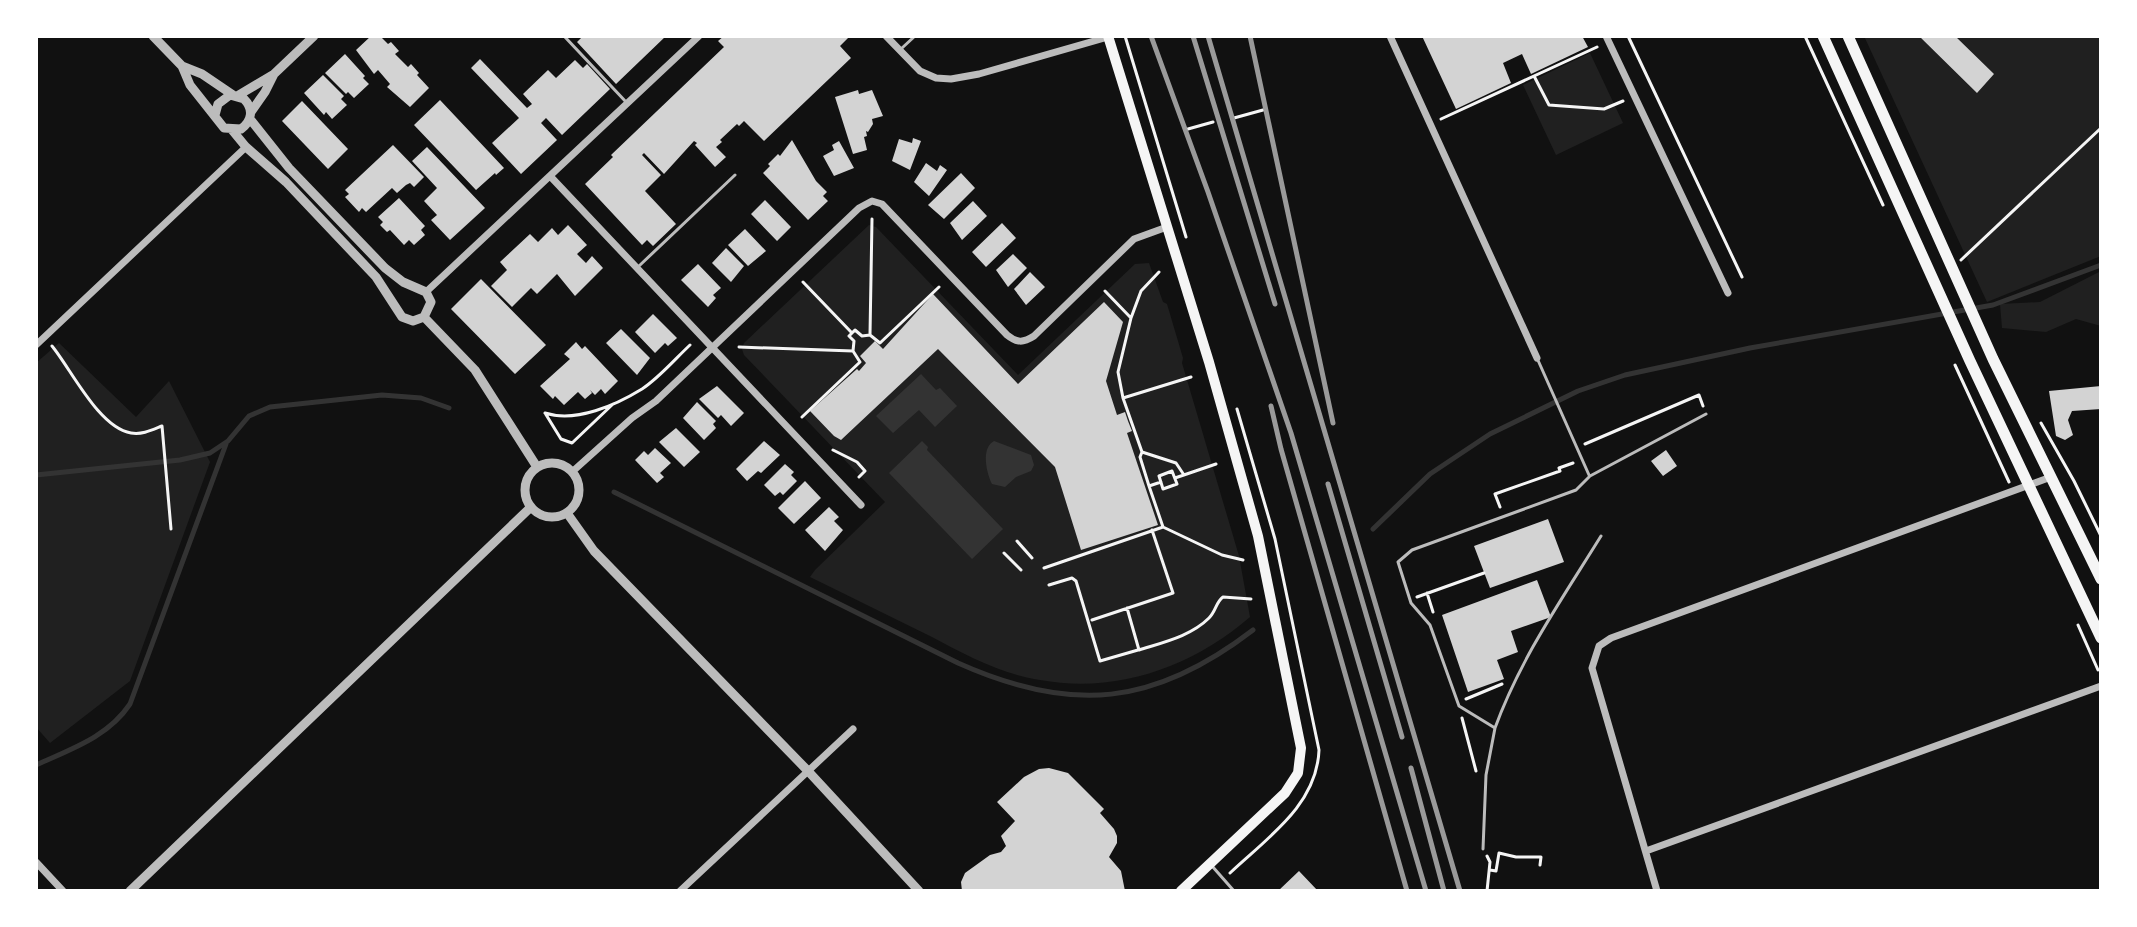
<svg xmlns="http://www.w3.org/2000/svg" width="2137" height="927" viewBox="0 0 2137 927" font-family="'Open Sans',sans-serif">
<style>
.green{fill:#202020}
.water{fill:#333}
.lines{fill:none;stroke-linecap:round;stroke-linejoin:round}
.stream{stroke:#333;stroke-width:5}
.building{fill:#d3d3d3}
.path{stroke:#f5f5f5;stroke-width:3}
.service{stroke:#bcbcbc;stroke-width:3}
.minor{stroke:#bcbcbc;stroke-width:7}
.tertiary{stroke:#bcbcbc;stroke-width:9}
.secondary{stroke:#f5f5f5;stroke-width:10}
.trunk{stroke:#f5f5f5;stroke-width:11}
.rail{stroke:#9a9a9a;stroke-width:5}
</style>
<rect width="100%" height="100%" fill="#111"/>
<path class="green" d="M1864 36H2101V256L1987 302Z
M1590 53 1623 123 1556 155 1523 85Z
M869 225 876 227 1018 375 1135 264 1149 263 1163 302 1167 304 1183 358 1182 363 1239 556 1250 617C1192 667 1117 694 1040 680 1001 674 966 655 932 637 891 617 851 597 810 577L815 570 885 502 744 355 742 349 744 343Z
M2101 271V326L2076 319 2046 332 2002 328 2000 304 2040 302Z
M59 343 136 417 169 381 210 462 130 681 50 743 36 727V363Z"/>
<path class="water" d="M921 374 936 390 940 388 957 406 935 427 919 410 893 433 876 416Z
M922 441 928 447 927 450 1003 529 972 559 889 473Z
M994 441 1031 455 1034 465 1031 471 1016 477 1005 487 992 484C986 472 981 448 994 441Z"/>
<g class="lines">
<path class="stream" d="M36 475 180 460 210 453 228 441 249 416 270 407 382 395 421 398 449 408
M614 492 958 663C1072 714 1154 706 1253 630
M1373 529 1430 474 1490 434 1578 391 1625 375 1750 348 1993 305 2101 265
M36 765C71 749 108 737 130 704L226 444"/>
</g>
<path class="building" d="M371 36H380L388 44 391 42 399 51 395 54 408 67 411 64 419 73 417 75 429 88 410 107 387 87 390 84 378 70 374 74 356 50Z
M583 36H666L616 84 577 42Z
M724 36H850L840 46 851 58 764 141 744 121 739 126 737 124 720 140 722 142 716 147 726 157 715 167 695 145 697 143 694 141 664 174 644 153 642 155 661 175 645 191 676 224 653 246 647 240 642 245 585 184 613 157 611 155 724 47 718 41Z
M1422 36H1582L1588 47 1531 74 1522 54 1503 63 1511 83 1456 109Z
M1919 36H1955L1994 74 1977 93Z
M345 54 365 76 363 78 369 84 354 98 348 92 346 94 325 73Z
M480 59 527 108 532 104 523 94 548 70 556 78 575 60 583 68 587 64 610 89 562 135 546 118 541 123 557 140 521 174 492 143 519 118 471 68Z
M323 75 344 96 341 99 347 105 332 119 326 112 324 115 304 93Z
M858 90 859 94 872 90 883 116 872 119 873 124 868 132 866 131 867 136 864 137 867 150 853 154 835 97Z
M440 100 504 168 496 175 495 173 476 190 414 125Z
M302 101 348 149 328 169 282 121Z
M913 138 921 141 910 170 892 161 899 139 912 143Z
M792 140 816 181 827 192 823 196 828 201 808 220 763 173 770 166 768 164 778 154 780 156Z
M839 141 854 168 834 176 823 156 834 150 832 145Z
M393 145 424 177 414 187 410 183 406 185 397 193 392 188 366 212 362 208 359 212 345 197 349 194 345 190Z
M427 147 485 208 450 240 431 220 437 215 424 201 437 188 412 161Z
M926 163 937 171 940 165 947 170 929 196 914 182Z
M961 173 975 188 944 219 928 205Z
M399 198 425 226 421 230 425 235 414 245 409 240 404 245 390 230 387 232 380 225 383 222 378 217Z
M765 200 791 227 777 241 751 214Z
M973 201 987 216 962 240 950 223Z
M1002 223 1016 238 986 267 972 252Z
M568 225 587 245 577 254 586 263 592 256 603 268 575 296 557 274 537 294 531 288 512 307 491 286 507 270 500 262 530 234 538 242 552 228 558 235Z
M745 229 766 251 748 266 728 245Z
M726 248 744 266 731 282 712 263Z
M1013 254 1027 268 1008 287 996 270Z
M698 264 721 288 713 295 716 298 708 307 681 280Z
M1030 272 1045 287 1026 305 1014 289Z
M481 279 546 345 515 374 451 309Z
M933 294 1018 384 1104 302 1123 322 1106 381 1117 415 1125 412 1128 421 1132 431 1127 433 1158 525 1081 550 1055 467 938 349 841 440 834 436 810 411 857 369 859 371 866 363 860 356 875 341 883 349Z
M653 314 677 338 668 346 665 343 655 353 635 332Z
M621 329 650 358 637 375 606 343Z
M576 342 582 349 585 346 618 381 605 394 601 389 595 395 590 390 592 393 585 399 578 392 564 405 555 396 553 399 540 386 570 359 564 354Z
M717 386 744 413 731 426 721 415 718 418 699 399Z
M2101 386V409L2072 411 2068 420 2073 435 2065 440 2056 436 2049 391Z
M697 402 716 421 713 424 716 428 704 440 683 418Z
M676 428 700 452 684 467 659 442Z
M764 441 780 455 761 473 758 471 747 481 736 469Z
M655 448 671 463 660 473 664 477 657 483 635 460 644 451 648 455Z
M1666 450 1677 466 1663 476 1651 461Z
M785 464 794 472 791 475 797 481 783 495 780 492 775 496 764 485Z
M805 481 821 498 794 524 778 508Z
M829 507 839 517 834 521 843 530 825 551 805 530Z
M1548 519 1564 562 1490 588 1474 546Z
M1537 580 1551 617 1511 631 1518 652 1497 660 1504 679 1468 692 1442 615Z
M1049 768 1068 773 1104 809 1100 813 1114 829 1117 836V843L1109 857 1121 871 1125 891H962L961 882 965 873 990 855 1001 852 1006 846 1001 836 1015 821 997 802 1024 777 1039 769Z
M1299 871 1318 891H1278Z"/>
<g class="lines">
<path class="path" d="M1125 36 1186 237
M1628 36 1742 277
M1805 36 1883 205
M1534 76 1549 105 1604 109 1623 101
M1234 118 1263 110
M1441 119 1597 47
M1188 129 1213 122
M1961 260 2101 128
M803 282 852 333
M1105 291 1131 318 1118 372 1123 398
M1131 318 1141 291 1159 272
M870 335 872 219
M52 346C71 369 99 428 131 433 142 435 152 430 162 426L171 529
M739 347 853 351
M1955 365 2009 482
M545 413C576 423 616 405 642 389 659 378 675 359 690 345
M545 413 561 439 572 443 613 404
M802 417 860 362 853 351 854 341 849 336 855 330 862 336 870 335 880 343 939 287
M2041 423 2074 481 2101 536
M1585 444 1699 395 1703 406
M833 450 857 462 865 471 859 477
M1142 452 1123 398 1191 377
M1172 471 1177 484 1163 489 1159 476Z
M1175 478 1216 464
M1149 486 1140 457 1142 452 1176 463 1184 475
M1500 507 1495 494 1560 471 1559 468 1573 463
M1163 527 1222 555 1243 560
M1017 541 1032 558
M1004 553 1021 570
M1044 568 1163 527 1149 486 1161 482
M1049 585 1072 578 1076 581 1100 661 1138 650
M1427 593 1433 612
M1417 597 1484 573
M1127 608 1139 650C1164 642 1191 636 1209 618 1216 611 1216 602 1223 597L1251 599
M1092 620 1173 593 1152 530
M2078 625 2098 670
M1466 699 1502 684
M1462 718 1476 771
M1487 856 1490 862 1487 891
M1490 870 1496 871 1499 853 1516 857H1541L1540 865
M1230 873C1267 838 1317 805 1319 750L1275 539 1237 409"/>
<path class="service" d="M564 36 627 103
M902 48 915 36
M639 266 735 175
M1537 358 1589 475
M1601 536C1562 599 1520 659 1495 728L1459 706 1430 625 1411 603 1398 562 1412 550 1576 490 1590 476 1706 414
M1483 849 1486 775 1495 728
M1212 866 1234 891"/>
<path class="minor" d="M886 36 920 71 936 78 951 79 979 74 1108 37
M1390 36 1537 358
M1606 36 1728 293
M550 176 861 505
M426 292 699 36
M36 345 246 147
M572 472 632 418 656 401 859 208 872 201 882 204 1007 335C1017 343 1023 343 1034 336L1134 239 1167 227
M1646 851 2101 686
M36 862 63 891
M680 891 853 729
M1657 891 1592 668 1599 646 1611 638 2051 477"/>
<path class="tertiary" d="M153 36 182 66 190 85 224 128 241 129C252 121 254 109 244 99L230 95 218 104 215 115
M182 66 202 74 233 95
M237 96 274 74 314 36
M251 112 265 92 274 74
M232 130 246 147 286 182 376 277 402 317 413 321 424 317 431 302 426 292 403 282 385 268 289 168 250 119
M424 317 475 370 537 467
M525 490a27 27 0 1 1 54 0a27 27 0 1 1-54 0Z
M567 513 594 551 808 771 919 891
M130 891 531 507"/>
<path class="secondary" d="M1108 36 1209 362 1258 536 1301 748 1298 773 1285 793 1181 891"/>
<path class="trunk" d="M1823 36 1970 361 2101 638
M1848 36 1993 359 2101 579"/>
<path class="rail" d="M1151 36 1208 192 1291 433 1426 891
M1193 36 1275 304
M1208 36 1460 891
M1250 36 1333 423
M1271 406 1281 449 1407 891
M1328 484 1402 737
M1411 768 1444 891"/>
</g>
<rect width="2137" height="927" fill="none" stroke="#ffffff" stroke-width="76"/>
</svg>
